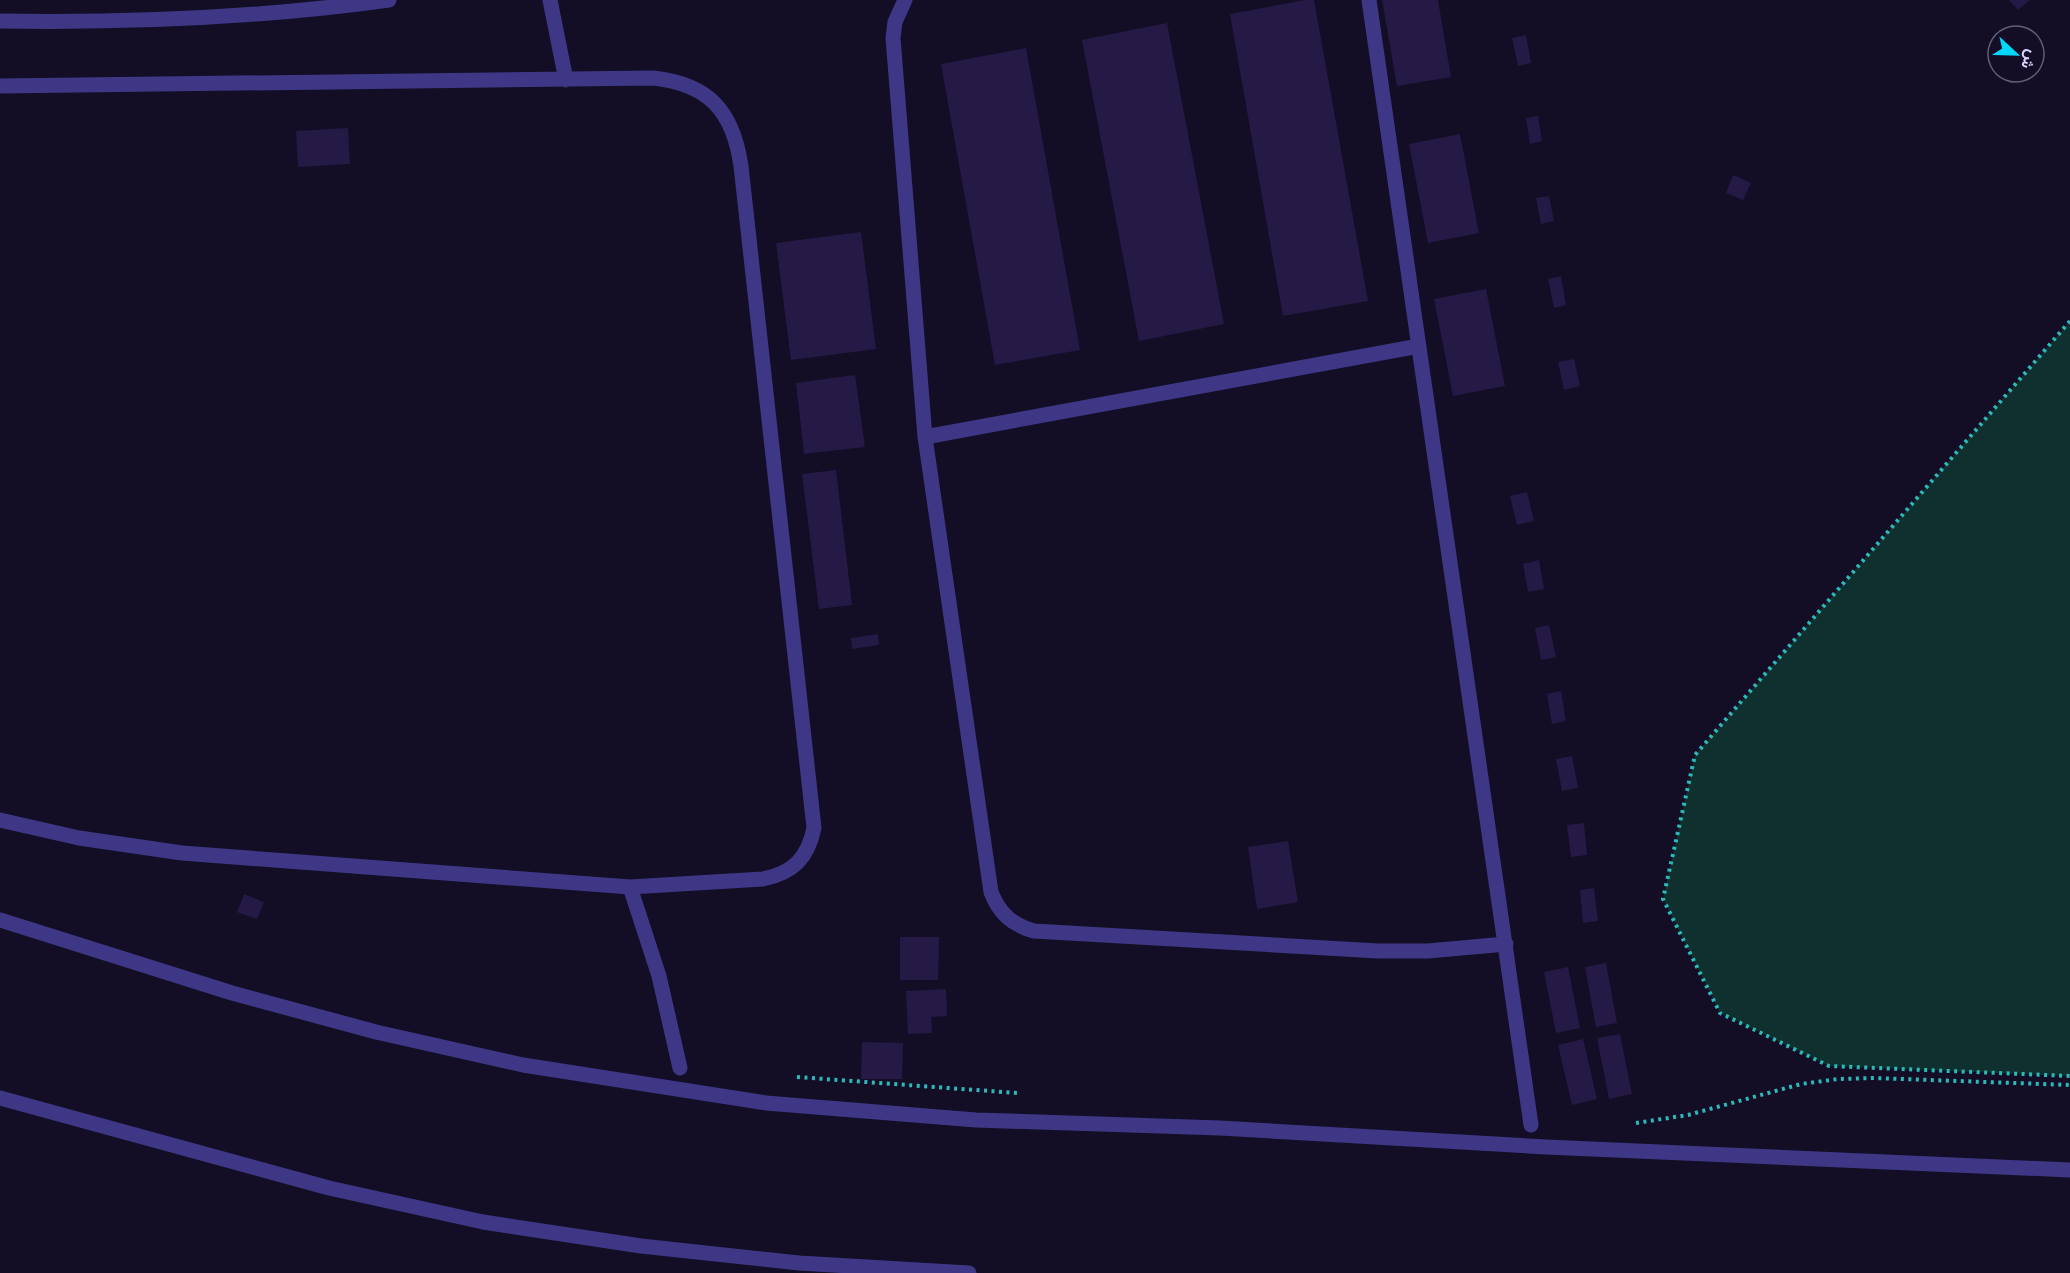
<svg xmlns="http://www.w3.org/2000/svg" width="2070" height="1273" viewBox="0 0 2070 1273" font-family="'Roboto Condensed',Vazirmatn,sans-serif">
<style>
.green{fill:#102f2f}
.building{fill:#251946}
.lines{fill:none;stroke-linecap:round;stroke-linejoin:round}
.path{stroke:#2bbab9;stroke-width:4;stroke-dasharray:3 4.5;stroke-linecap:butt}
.lane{stroke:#3e3785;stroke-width:15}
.street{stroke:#3e3785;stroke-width:15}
</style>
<rect width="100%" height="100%" fill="#130e25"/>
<path class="green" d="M2070 321V1076L1829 1066 1720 1013 1663 899 1695 755Z"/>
<path class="building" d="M1305 0H1314L1368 301 1283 316 1230 14Z
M1382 0H1438L1451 77 1397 86Z
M2009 0H2030L2018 10Z
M1167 23 1224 324 1139 341 1082 40Z
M1526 35 1531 63 1518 66 1512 38Z
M1026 48 1080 350 995 365 941 64Z
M1538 116 1542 141 1530 144 1526 118Z
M348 128 350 164 298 167 296 131Z
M1460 134 1479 233 1428 243 1409 144Z
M1733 175 1751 183 1743 200 1726 193Z
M1549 196 1554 221 1541 224 1536 198Z
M861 232 876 349 791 360 776 243Z
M1561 276 1566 305 1554 308 1548 279Z
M1486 289 1505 386 1453 396 1434 299Z
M1574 359 1580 386 1564 390 1558 362Z
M855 375 865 447 804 454 796 383Z
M836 470 852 605 819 609 802 474Z
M1527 492 1534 521 1517 525 1510 496Z
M1539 560 1544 589 1528 592 1523 564Z
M1549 625 1556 657 1541 660 1535 628Z
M878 634 879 645 852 649 851 638Z
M1561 691 1566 721 1552 724 1547 694Z
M1572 756 1578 788 1562 791 1556 759Z
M1584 823 1587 855 1571 857 1567 825Z
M1288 841 1298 902 1257 909 1248 847Z
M1594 888 1598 921 1583 923 1580 890Z
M244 894 264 902 257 919 237 912Z
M900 937H939L938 980H900Z
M1606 963 1617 1023 1596 1027 1585 967Z
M1568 967 1580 1028 1556 1033 1544 972Z
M946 989 947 1016 931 1017 932 1033 908 1034 906 991Z
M1620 1034 1632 1094 1609 1099 1597 1038Z
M1583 1039 1597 1099 1572 1105 1558 1045Z
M862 1042 903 1043 902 1079H861Z"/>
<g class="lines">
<path class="path" d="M2070 321 1695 755 1663 899 1720 1013 1829 1066 2070 1076
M797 1077 1017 1093
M1636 1123 1688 1115 1801 1084 1838 1079 1874 1078 2070 1085"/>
<path class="lane" d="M550 0 566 80
M905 0 895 22 893 38 925 437 991 892C999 913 1012 925 1034 931L1378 951H1428L1506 944
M1369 0 1531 1125
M0 86 653 78C709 84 733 111 741 166L814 828C808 858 793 873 763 879L630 887 182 853 79 838 0 820
M925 437 1419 346
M630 887 659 976 680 1068
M0 920 232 993 376 1032 523 1065 766 1103 976 1120 1220 1128 1546 1147 2070 1170
M0 1098 329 1188 483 1222 641 1246 799 1263 969 1273"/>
<path class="street" d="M0 21C131 23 259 18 389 0"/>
</g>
<g transform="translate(2016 54) rotate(112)"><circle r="28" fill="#130e25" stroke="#625c7c" stroke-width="1.5"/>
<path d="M0-4.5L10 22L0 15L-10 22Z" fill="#00d7fd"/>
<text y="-9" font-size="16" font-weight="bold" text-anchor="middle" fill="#d9d2ff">ش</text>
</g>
</svg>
